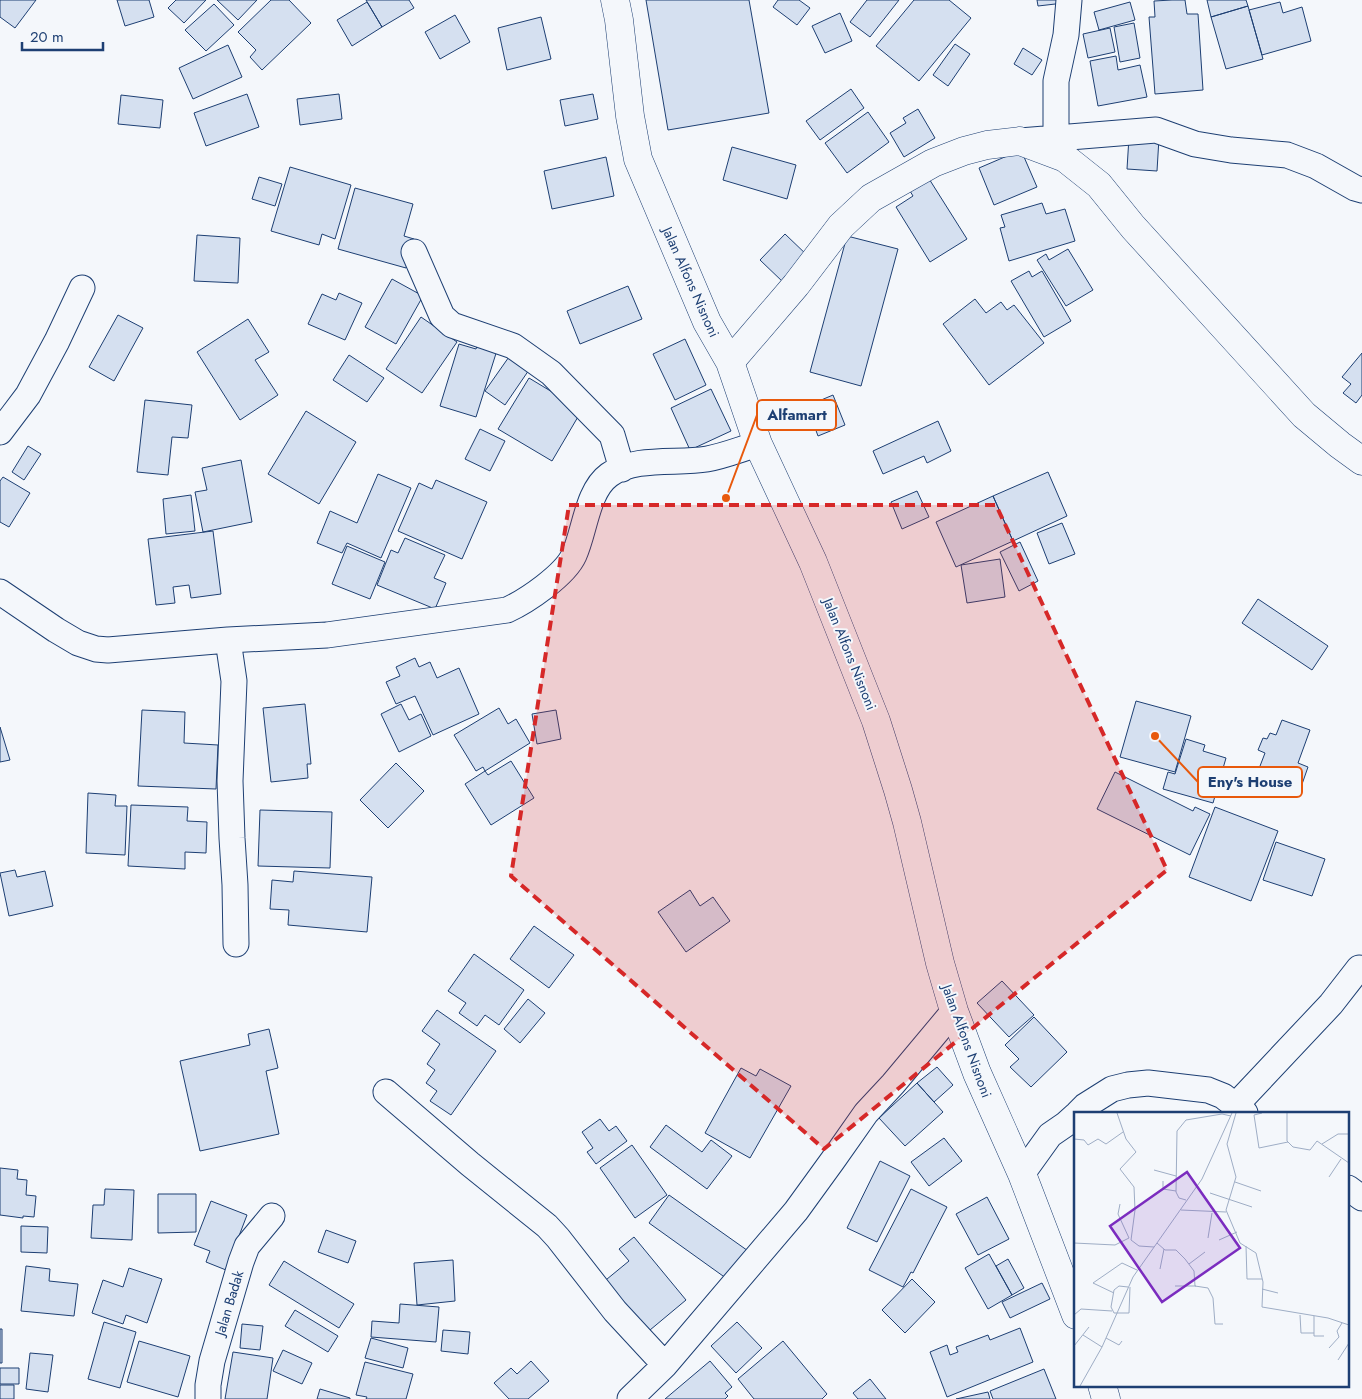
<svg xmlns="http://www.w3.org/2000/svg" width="1362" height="1399" viewBox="0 0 1362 1399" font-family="Jost,sans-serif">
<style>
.building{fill:#d5e0f0;stroke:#1d3f73}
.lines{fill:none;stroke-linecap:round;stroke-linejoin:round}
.street-casing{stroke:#1d3f73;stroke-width:27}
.secondary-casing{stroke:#1d3f73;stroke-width:29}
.street{stroke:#f4f7fb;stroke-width:25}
.secondary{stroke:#f4f7fb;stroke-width:28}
.marked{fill:#d62828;fill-opacity:0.2;stroke:#d62828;stroke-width:4;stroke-dasharray:10 6;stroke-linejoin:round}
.labels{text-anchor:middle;stroke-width:4;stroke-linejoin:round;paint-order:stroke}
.street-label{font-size:14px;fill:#1d3f73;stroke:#f4f7fb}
.inset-road{fill:none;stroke:#9eadc5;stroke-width:1}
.view{fill:#7b2cbf;fill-opacity:0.15;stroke:#7b2cbf;stroke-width:2.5}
.inset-edge{fill:none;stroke:#1d3f73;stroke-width:2.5}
.leader{fill:none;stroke:#e8590c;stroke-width:2}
.callout-dot{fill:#e8590c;stroke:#f4f7fb;stroke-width:2}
.callout{fill:#f4f7fb;stroke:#e8590c;stroke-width:2}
.callout-label{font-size:15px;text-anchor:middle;font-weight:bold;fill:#1d3f73}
</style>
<rect width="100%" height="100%" fill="#f4f7fb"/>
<path class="building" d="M0 0H36L15 28 0 17Z
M117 0H149L154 17 125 26Z
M176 0H206L184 23 168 8Z
M217 0H257L238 20Z
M271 0H289L311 23 262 70 250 57 256 50 238 32Z
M366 0H409L414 8 382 27Z
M646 0H749L769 113 668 130Z
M778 0H799L810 8 797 25 773 7Z
M867 0H899L870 37 850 22Z
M914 0H949L971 18 919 81 876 46Z
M1037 0H1064V3L1038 6Z
M1172 0H1185L1187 14H1198L1203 90 1155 94 1149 17H1155L1154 1Z
M1207 0H1246L1248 6 1211 17Z
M367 2 382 27 352 46 337 20Z
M1130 2 1135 20 1099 30 1094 12Z
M1280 2 1283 13 1302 7 1311 41 1262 55 1249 10Z
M214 4 234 25 206 51 185 30Z
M1248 6 1263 59 1226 69 1211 17Z
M840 13 852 41 825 53 812 26Z
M455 15 470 42 440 59 425 32Z
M541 17 551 59 507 70 498 28Z
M1134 23 1140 58 1120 62 1114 27Z
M1110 28 1115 52 1088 58 1083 34Z
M955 44 970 54 948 86 933 75Z
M228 45 242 77 193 99 179 68Z
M1023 48 1042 60 1032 75 1014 64Z
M1116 56 1118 70 1140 65 1147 97 1098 106 1090 61Z
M851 89 864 108 820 140 806 121Z
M247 94 259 127 206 146 194 113Z
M339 94 342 119 300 125 297 99Z
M593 94 598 119 565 126 560 100Z
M121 95 163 100 160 128 118 124Z
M918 109 935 138 904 157 890 133 906 123 903 118Z
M868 112 889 142 847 173 825 143Z
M1129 137 1159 138 1157 171 1127 169Z
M732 147 796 165 787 199 723 180Z
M1021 150 1037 187 994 205 979 168Z
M606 157 614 196 552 209 544 171Z
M290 167 351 185 335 239 322 234 319 245 271 231Z
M926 174 967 239 930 262 896 207 913 196 907 186Z
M259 177 282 184 275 206 252 199Z
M355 188 413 204 404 236 414 239 406 268 338 249Z
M1042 203 1046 214 1065 209 1075 241 1009 261 1000 228 1005 227 1001 215Z
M785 234 809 257 784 283 760 260Z
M197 235 240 238 238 283 194 281Z
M847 236 898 249 861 386 810 372Z
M1068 249 1093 290 1066 306 1037 260 1046 254 1049 260Z
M1029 271 1032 277 1042 271 1071 321 1044 337 1011 281Z
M392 279 423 296 396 344 365 327Z
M628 286 642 319 580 344 567 311Z
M339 293 362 303 345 340 308 324 322 294 336 300Z
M975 299 986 313 1001 302 1007 310 1014 305 1044 343 989 385 943 324Z
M118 315 143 328 114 381 89 367Z
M421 317 457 342 422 393 386 369Z
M248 319 269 352 255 360 278 395 240 420 197 352Z
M685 339 706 385 675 400 653 354Z
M479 340 498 347 476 417 440 406 459 344 476 349Z
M1362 353V395L1356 403 1343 393 1351 384 1342 377Z
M511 354 531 367 505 405 485 391Z
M349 355 384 378 367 402 333 380Z
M529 378 582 410 552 461 498 429Z
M711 389 731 431 690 450 671 408Z
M833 395 845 425 818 436 807 406Z
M145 400 192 405 188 438 172 437 168 475 137 472Z
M306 411 356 442 319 504 268 474Z
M938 421 951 451 927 463 924 456 883 474 873 451Z
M480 429 505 441 490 471 465 459Z
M28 446 41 454 24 480 12 472Z
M241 460 252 522 203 532 195 492 207 490 202 468Z
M1048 472 1067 516 1013 541 993 496Z
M378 474 411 488 381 558 347 543 342 553 317 543 330 511 357 523Z
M3 477 30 493 9 527 0 522V481Z
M436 480 487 502 462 559 398 531 419 483 432 489Z
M917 491 929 517 902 529 891 502Z
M191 495 195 531 166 534 163 499Z
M993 496 1013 541 956 567 936 522Z
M1062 523 1075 554 1049 564 1037 533Z
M213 531 221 594 191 598 189 585 173 587 175 603 156 605 148 539Z
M405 538 445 555 434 578 446 583 435 609 377 585 391 550 398 553Z
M1020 542 1038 581 1019 591 1000 552Z
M347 546 385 562 370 599 332 584Z
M1000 559 1005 597 967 603 961 565Z
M1258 599 1328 646 1312 670 1242 623Z
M415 658 419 667 430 662 437 678 459 668 479 714 433 735 415 696 396 704 386 682 400 676 396 667Z
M1136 701 1191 716 1175 772 1120 757Z
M305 704 311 764H307L308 778 271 782 263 708Z
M401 704 409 720 421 714 431 736 399 752 381 714Z
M499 708 508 724 516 719 530 743 485 771 483 767 476 771 454 735Z
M142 710 185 712 184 743 218 745 216 789 138 786Z
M556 710 561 739 537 744 532 714Z
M1282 720 1310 730 1298 763 1308 767 1300 790 1257 774 1265 753 1258 750 1263 738 1267 739 1270 733 1276 735Z
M0 727 10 760 0 762Z
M1186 739 1205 745 1203 751 1226 758 1213 803 1163 789 1168 772 1175 774Z
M511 761 534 798 491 825 465 784 485 771 488 775Z
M396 763 424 791 388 828 360 800Z
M1115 772 1193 811 1195 807 1210 814 1190 855 1097 809Z
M88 793 116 795 115 806H127L125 855 86 853Z
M131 805 188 807 187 821 207 822 206 853 185 852V869L128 866Z
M1215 807 1278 831 1251 901 1189 877Z
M260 810 332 812 330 868 258 866Z
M1276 842 1325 859 1312 896 1263 880Z
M15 870 17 877 45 871 53 906 9 916 0 873Z
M294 871 372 877 367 932 288 925 289 910 270 909 272 880 293 882Z
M690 890 700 906 713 897 730 921 686 952 658 912Z
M534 926 574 955 549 988 510 959Z
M474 954 524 990 499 1025 485 1015 477 1026 459 1013 466 1003 448 991Z
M1002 981 1034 1015 1009 1037 977 1003Z
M528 999 545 1013 520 1043 504 1029Z
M437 1010 496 1051 451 1115 430 1101 437 1091 426 1083 435 1070 427 1064 440 1044 422 1031Z
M1034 1017 1067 1052 1031 1087 1010 1067 1019 1059 1005 1045Z
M269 1029 278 1068 266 1071 279 1134 200 1151 180 1061 250 1045 248 1034Z
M937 1067 953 1085 934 1102 917 1083Z
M741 1068 756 1076 760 1069 791 1086 750 1158 705 1133Z
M917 1083 943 1112 905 1146 879 1118Z
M600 1119 609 1131 616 1126 627 1141 596 1164 587 1152 593 1148 582 1132Z
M666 1125 702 1152 711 1140 732 1156 707 1189 650 1147Z
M944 1138 962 1161 929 1186 911 1162Z
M632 1145 667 1195 635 1218 600 1168Z
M880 1161 910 1176 877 1242 847 1228Z
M0 1168 18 1170 17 1179 27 1180 26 1195 36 1196 34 1217 23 1216V1218L0 1215Z
M105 1189 134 1190 132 1240 91 1238 93 1205H104Z
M911 1189 947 1207 913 1273 911 1272 903 1287 869 1270Z
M158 1194H196V1232L158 1233Z
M669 1195 751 1253 730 1281 649 1223Z
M987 1197 1009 1239 978 1255 956 1214Z
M211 1201 247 1215 226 1270 206 1262 210 1251 194 1245Z
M21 1226 48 1227 47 1253 21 1252Z
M326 1230 356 1241 348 1263 318 1252Z
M634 1237 686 1300 644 1335 601 1284 629 1261 619 1249Z
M989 1254 1012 1295 988 1309 965 1268Z
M1008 1259 1024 1288 1012 1295 996 1266Z
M453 1260 455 1301 417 1305 414 1263Z
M284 1261 354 1304 339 1328 269 1285Z
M26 1266 50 1269 49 1281 78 1284 74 1316 21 1311Z
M129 1268 162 1279 147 1323 126 1315 123 1324 92 1313 103 1280 123 1287Z
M912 1279 935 1302 905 1333 882 1310Z
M1042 1283 1050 1299 1010 1318 1002 1302Z
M400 1304 439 1307 436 1342 371 1337 372 1321 399 1323Z
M295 1310 338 1336 328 1352 285 1326Z
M104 1322 136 1332 120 1388 88 1379Z
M737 1322 762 1348 736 1373 711 1346Z
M242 1324 263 1326 260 1350 240 1348Z
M1020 1328 1033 1362 947 1397 930 1352 947 1345 950 1355 958 1352 956 1347 988 1335 990 1340Z
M0 1329H2V1363H0Z
M443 1330 470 1332 468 1354 441 1351Z
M371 1338 408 1348 403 1368 365 1358Z
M139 1341 190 1356 178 1397 127 1382Z
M783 1341 827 1394 822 1399H754L738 1379Z
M283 1350 312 1363 302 1384 273 1371Z
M233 1352 273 1358 267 1399H225Z
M30 1353 53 1355 48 1392 26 1389Z
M531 1361 549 1381 528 1399H509L494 1383 511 1368 517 1374Z
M710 1361 732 1387 725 1393 728 1396 725 1399H665Z
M365 1362 413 1374 406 1399H366L367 1397 356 1395Z
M0 1368H19V1384H0Z
M1044 1369 1056 1399H993L990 1391Z
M870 1379 886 1399H858L853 1393Z
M0 1385H14V1399H0Z
M320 1389 350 1398V1399H317Z
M988 1392 990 1399H956Z"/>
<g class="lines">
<g class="street-casing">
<path id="street" d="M1056 138V81L1066 35 1069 0
M1020 141 1156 130 1195 144 1231 150 1287 155 1316 166 1355 188 1362 190
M414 252 442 316 452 325 513 346 551 373 612 435 622 469
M0 432 28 395 57 341 82 288
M0 592 56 630 78 643 96 649 108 650 228 640 327 635 507 610C527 601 565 575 574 555 585 531 587 491 609 475 635 456 676 464 707 459 724 456 741 449 758 444
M228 640 234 681 230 781 232 838 235 885 236 944
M386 1092 470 1164 547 1226 558 1238 615 1311 665 1365
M1235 1106 1331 1004 1359 968 1362 970
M1078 1113 1085 1106 1112 1089 1128 1085 1148 1083 1208 1090 1223 1096 1245 1113
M1022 1174 1050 1135 1066 1124 1076 1115
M1348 1188 1362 1198
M208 1399V1385L212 1361 241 1262 247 1246 272 1216
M630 1399 665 1365 796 1211 833 1160 866 1113 893 1084 954 1011"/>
</g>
<g class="secondary-casing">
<path id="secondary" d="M615 0 619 20 630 116 638 159 707 322 730 362 758 444 813 562 876 721 898 790 907 822 940 963 954 1011 977 1073 1022 1174 1076 1315
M730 362 796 285 841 226 871 198 933 163 964 151 987 145 1020 141 1065 158 1099 185 1133 227 1304 415 1340 445 1362 461
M1102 1385 1106 1399"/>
</g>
<use href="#street" class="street"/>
<use href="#secondary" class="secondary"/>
</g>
<path class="marked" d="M569 505H996L1167 870 824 1149 511 876Z"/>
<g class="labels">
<g class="street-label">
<text transform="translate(691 282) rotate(66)" y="5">Jalan Alfons Nisnoni</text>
<text transform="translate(850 654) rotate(68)" y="5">Jalan Alfons Nisnoni</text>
<text transform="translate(967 1041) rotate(70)" y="5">Jalan Alfons Nisnoni</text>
<text transform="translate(229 1303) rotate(-73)" y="5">Jalan Badak</text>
</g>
</g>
<g transform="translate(1074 1112)">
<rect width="275" height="275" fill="#f4f7fb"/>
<path class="inset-road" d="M43 1 52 27 62 40 46 57 60 75 61 98 57 128 65 134 80 135M162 1 153 32 162 65 152 98 166 131 182 141 189 170 188 195 254 206 275 213M188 1 180 3 185 36 214 30M213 1V29L219 35 236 38 243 29 275 51M0 27 10 28 14 33 24 27 32 32 49 20M248 32 264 22H275M80 58 102 64M255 65 267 47M89 69V77L102 79M161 70 187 79M136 81 178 95M112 88 105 86 102 80 103 19 112 8 148 2 157 4M46 92 44 102 55 126M107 98 152 100M134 126 138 101M145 128 163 120M0 131 41 133 55 126M83 131 91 138H102L111 147 120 159 121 174 134 176 139 186 141 212H149M172 134 173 167H188M115 152 131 140M86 157 90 137M101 174H122M54 175 45 174 40 178 37 195 40 201H55L56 175M188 177 204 181M40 181 19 171 48 151 63 158M0 203 7 197 38 199M226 203 227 221H240M240 204V224H250M9 223 28 235M32 226 45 233 48 229M0 234 15 215M255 236 265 225 263 219 268 211M264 248 275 231M6 274 28 235 59 165 128 67 158 1"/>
<path class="view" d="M113 60 166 136 88 190 36 114Z"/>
<rect width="275" height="275" class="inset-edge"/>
</g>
<path class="leader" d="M726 498L757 415M1155 736L1198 782"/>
<g class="callout-dot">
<circle cx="726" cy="498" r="5"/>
<circle cx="1155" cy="736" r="5"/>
</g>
<g class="callout">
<rect x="757" y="400" width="79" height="30" rx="5"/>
<rect x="1198" y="767" width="104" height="30" rx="5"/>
</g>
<g class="callout-label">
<text x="797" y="420">Alfamart</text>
<text x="1250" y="787">Eny's House</text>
</g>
<path d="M22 42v8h81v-8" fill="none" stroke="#1d3f73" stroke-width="2.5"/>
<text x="30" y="42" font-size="15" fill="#1d3f73" stroke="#f4f7fb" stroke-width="4" paint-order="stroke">20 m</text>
</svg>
